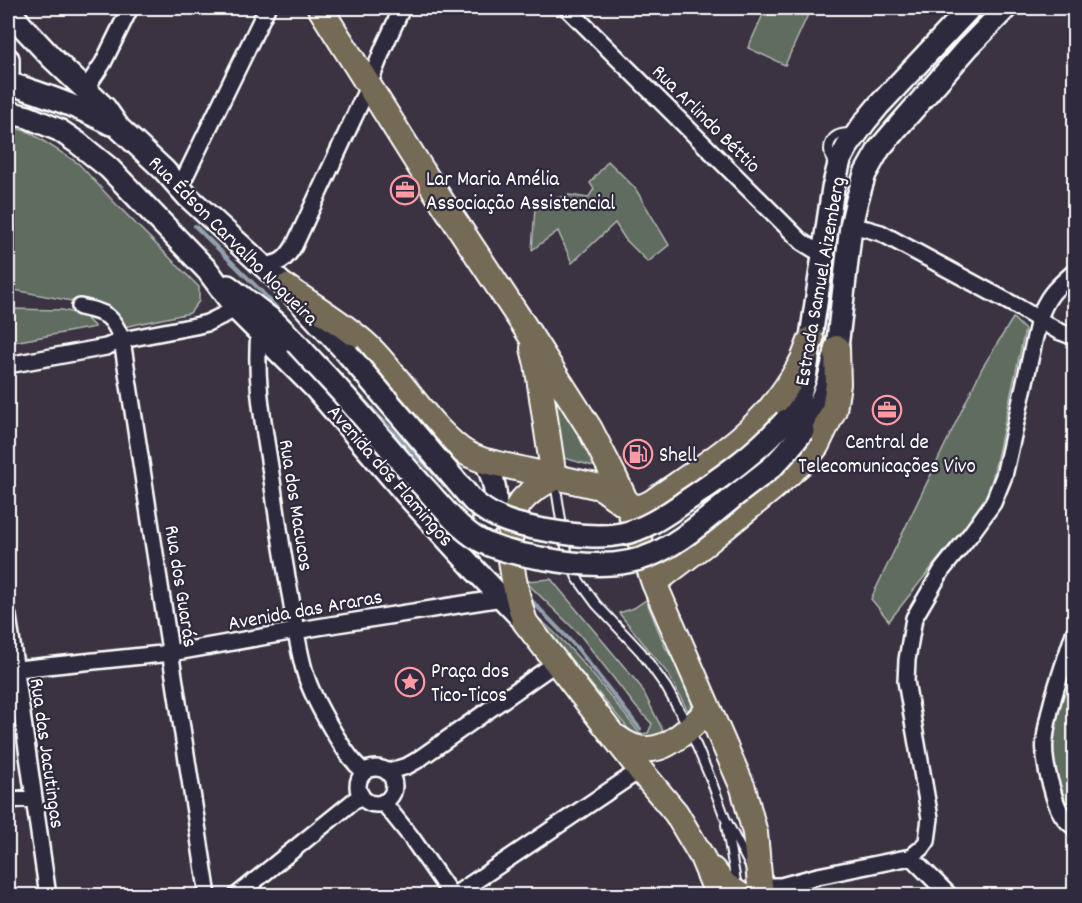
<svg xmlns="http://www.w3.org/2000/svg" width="1082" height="903" viewBox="0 0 1082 903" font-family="Dekko,sans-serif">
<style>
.green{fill:#606c61;stroke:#b0b6b0;stroke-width:1.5}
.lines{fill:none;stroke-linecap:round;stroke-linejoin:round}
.stream{stroke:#93a0ad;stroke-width:4}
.lane-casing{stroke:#fff;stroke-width:12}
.street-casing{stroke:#fff;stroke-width:20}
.secondary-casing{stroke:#fff;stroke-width:26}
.primary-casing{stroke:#fff;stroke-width:28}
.lane{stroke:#2f2a3d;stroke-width:8}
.street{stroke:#2f2a3d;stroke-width:15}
.secondary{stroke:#2f2a3d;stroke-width:21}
.primary{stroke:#746b55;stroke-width:24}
.secondary-bridge-casing{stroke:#fff;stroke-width:26;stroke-linecap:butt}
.secondary-bridge{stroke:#2f2a3d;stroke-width:21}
.labels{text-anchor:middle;stroke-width:4.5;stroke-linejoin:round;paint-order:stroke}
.street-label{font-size:21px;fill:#fff;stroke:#2f2a3d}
.poi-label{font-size:21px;fill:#fff;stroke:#2f2a3d;text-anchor:start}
</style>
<rect width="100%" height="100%" fill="#3b3342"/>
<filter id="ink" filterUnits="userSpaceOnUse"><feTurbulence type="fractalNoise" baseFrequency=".0167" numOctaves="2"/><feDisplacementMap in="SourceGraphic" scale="12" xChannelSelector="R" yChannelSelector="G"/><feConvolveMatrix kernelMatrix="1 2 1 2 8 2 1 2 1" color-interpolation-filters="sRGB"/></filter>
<g filter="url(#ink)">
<path class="green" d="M766 8H811L785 65 748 48Z
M8 126 29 132 78 163 114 202 199 287V301L190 313 124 327 112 309 93 305 8 289Z
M608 161 635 188 669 245 648 262 625 239 615 223 572 263 558 231 532 250 535 208 550 200 569 195 588 198 594 189 590 183Z
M8 309 62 310 83 315 95 327 8 343Z
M1013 318 1025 330 989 494 979 511 948 547 889 621 871 599 982 368Z
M550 373 603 469 564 458Z
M551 579 641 687 664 733 644 743 636 738 530 611C573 645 606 691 640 734L648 733 652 724 636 707 580 635 525 581Z
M646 600 665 647 683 675 694 699 688 711 668 674 619 613 634 608Z
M1074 654V818C1062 797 1049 763 1051 739 1055 709 1065 682 1074 654Z"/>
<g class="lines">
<path class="stream" d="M195 226 261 291 446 487
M530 599 577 648 640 729"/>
<g class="lane-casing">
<path id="lane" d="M834 166C824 147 829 132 852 133
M555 482 564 539 569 559 577 578 596 604 641 652 666 687 689 728 711 780 725 818 750 866
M726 825 737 887"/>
</g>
<g class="street-casing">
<path id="street" d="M567 8 802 242 815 250 823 252
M85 90 103 63 130 8
M180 187 267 8
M851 226 867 229 881 233 1018 307 1058 331 1074 337
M264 266C280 263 285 261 294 246L368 87 383 49 402 8
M80 307C106 313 112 314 122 340L208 896
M259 332C254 384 266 436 273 487 278 524 284 562 291 599 295 625 298 651 306 676 313 698 346 760 365 772
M8 365 106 347 122 340 195 326 207 323 236 309
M8 616 48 896
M1074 633C1063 668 1049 703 1045 739 1043 756 1047 773 1052 789 1056 805 1061 818 1074 827
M8 670 171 653 318 627 502 598
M358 786a18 18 0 1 1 36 0a18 18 0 1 1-36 0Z
M387 772 407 766 416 761 557 662
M8 800 34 798
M383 802 411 837 452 896
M911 857 950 896
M760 886H781L818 876 911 857 922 848 927 841 930 818 906 681 907 660 914 618 942 570 970 535 993 503 1004 476 1039 319C1047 295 1056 288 1074 272
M236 896 361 795
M453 896 640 770
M1074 896V895"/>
</g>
<g class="secondary-casing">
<path id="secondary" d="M9 8 21 25 52 58 105 108 119 128 164 170 188 197 286 287 348 354
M8 59V73
M8 83C43 94 78 106 111 124
M8 112 28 117 59 130 78 143 109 168 208 271 236 309 314 387 405 493 476 571 525 622
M228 286 275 322 296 343
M786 420 799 398 805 378 833 188 840 160 847 147 865 122 879 105 970 8
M803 431 819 404 827 386 837 348 851 226 857 200 865 174 879 149 896 129 968 47 1006 8
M452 530C502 539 503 495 485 461"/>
</g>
<g class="primary-casing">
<path id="primary" d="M320 8 437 194 523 324 590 429 614 476 629 508 654 583 743 788 755 833 761 896
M286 287C313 306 343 323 368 346 401 378 424 421 460 449 468 455 476 458 485 461L600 487 605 490 629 508 644 506 652 502C691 474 736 447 768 411 780 397 791 381 800 365 805 357 807 348 811 339
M533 348 537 364 554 478
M554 478C542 484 528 492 520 503 500 531 515 592 525 622L640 770 676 813 702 857 718 896
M654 583 705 544 772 489 806 459 817 445 834 410 838 384 837 348
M618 738C655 766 681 736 708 710
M713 870 725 885 742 896"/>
</g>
<use href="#lane" class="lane"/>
<use href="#street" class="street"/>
<use href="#secondary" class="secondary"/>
<use href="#primary" class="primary"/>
<g class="secondary-bridge-casing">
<path id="secondary-bridge" d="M296 343C311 360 327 376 342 393 370 424 395 456 423 486 440 504 457 527 479 540 497 550 519 554 540 558 578 565 619 570 656 553 683 540 707 519 730 500 744 488 759 478 773 466 784 455 794 443 803 431
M348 354 473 501C495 520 516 525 544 530 569 534 596 539 621 534 645 530 667 514 686 501 722 477 757 453 786 420"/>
</g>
<use href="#secondary-bridge" class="secondary-bridge"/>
</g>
</g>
<defs>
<g id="office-ring" transform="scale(1.5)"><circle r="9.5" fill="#2f2a3d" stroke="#ff9aa2" stroke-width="1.5"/><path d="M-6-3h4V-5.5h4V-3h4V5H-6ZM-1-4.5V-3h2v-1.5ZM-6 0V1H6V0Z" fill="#ff9aa2"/></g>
<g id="fuel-ring" transform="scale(1.5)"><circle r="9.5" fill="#2f2a3d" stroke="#ff9aa2" stroke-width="1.5"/><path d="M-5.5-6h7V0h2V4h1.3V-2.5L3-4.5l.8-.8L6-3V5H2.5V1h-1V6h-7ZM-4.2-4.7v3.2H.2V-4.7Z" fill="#ff9aa2"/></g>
<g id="sight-ring" transform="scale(1.5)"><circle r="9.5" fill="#2f2a3d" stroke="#ff9aa2" stroke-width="1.5"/><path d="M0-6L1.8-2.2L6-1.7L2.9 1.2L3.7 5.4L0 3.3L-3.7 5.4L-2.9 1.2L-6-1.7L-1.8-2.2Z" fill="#ff9aa2"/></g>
</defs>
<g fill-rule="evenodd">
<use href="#office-ring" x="405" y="190"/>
<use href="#office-ring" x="887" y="410"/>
<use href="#fuel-ring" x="638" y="454"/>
<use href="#sight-ring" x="410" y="682"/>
</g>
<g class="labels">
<g class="street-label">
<text transform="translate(707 118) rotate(45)" y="7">Rua Arlindo Béttio</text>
<text transform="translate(234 240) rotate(45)" y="7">Rua Édson Carvalho Nogueira</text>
<text transform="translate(819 281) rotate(-80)" y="7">Estrada Samuel Aizemberg</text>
<text transform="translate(391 475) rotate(49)" y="7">Avenida dos Flamingos</text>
<text transform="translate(297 505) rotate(81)" y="7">Rua dos Macucos</text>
<text transform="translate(182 586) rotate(81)" y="7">Rua dos Guarás</text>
<text transform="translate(305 609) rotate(-10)" y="7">Avenida das Araras</text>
<text transform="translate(48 753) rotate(82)" y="7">Rua das Jacutingas</text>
</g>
<g class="poi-label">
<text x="426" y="185">Lar Maria Amélia<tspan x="426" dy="24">Associação Assistencial</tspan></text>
<text x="887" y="448" text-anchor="middle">Central de<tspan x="887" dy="24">Telecomunicações Vivo</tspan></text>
<text x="659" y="461">Shell</text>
<text x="431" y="677">Praça dos<tspan x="431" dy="24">Tico-Ticos</tspan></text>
</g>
</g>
<rect width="1082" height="903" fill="none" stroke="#2f2a3d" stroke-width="30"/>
<rect x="15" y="15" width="1052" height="873" fill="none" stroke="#fff" stroke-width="2" filter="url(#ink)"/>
</svg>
